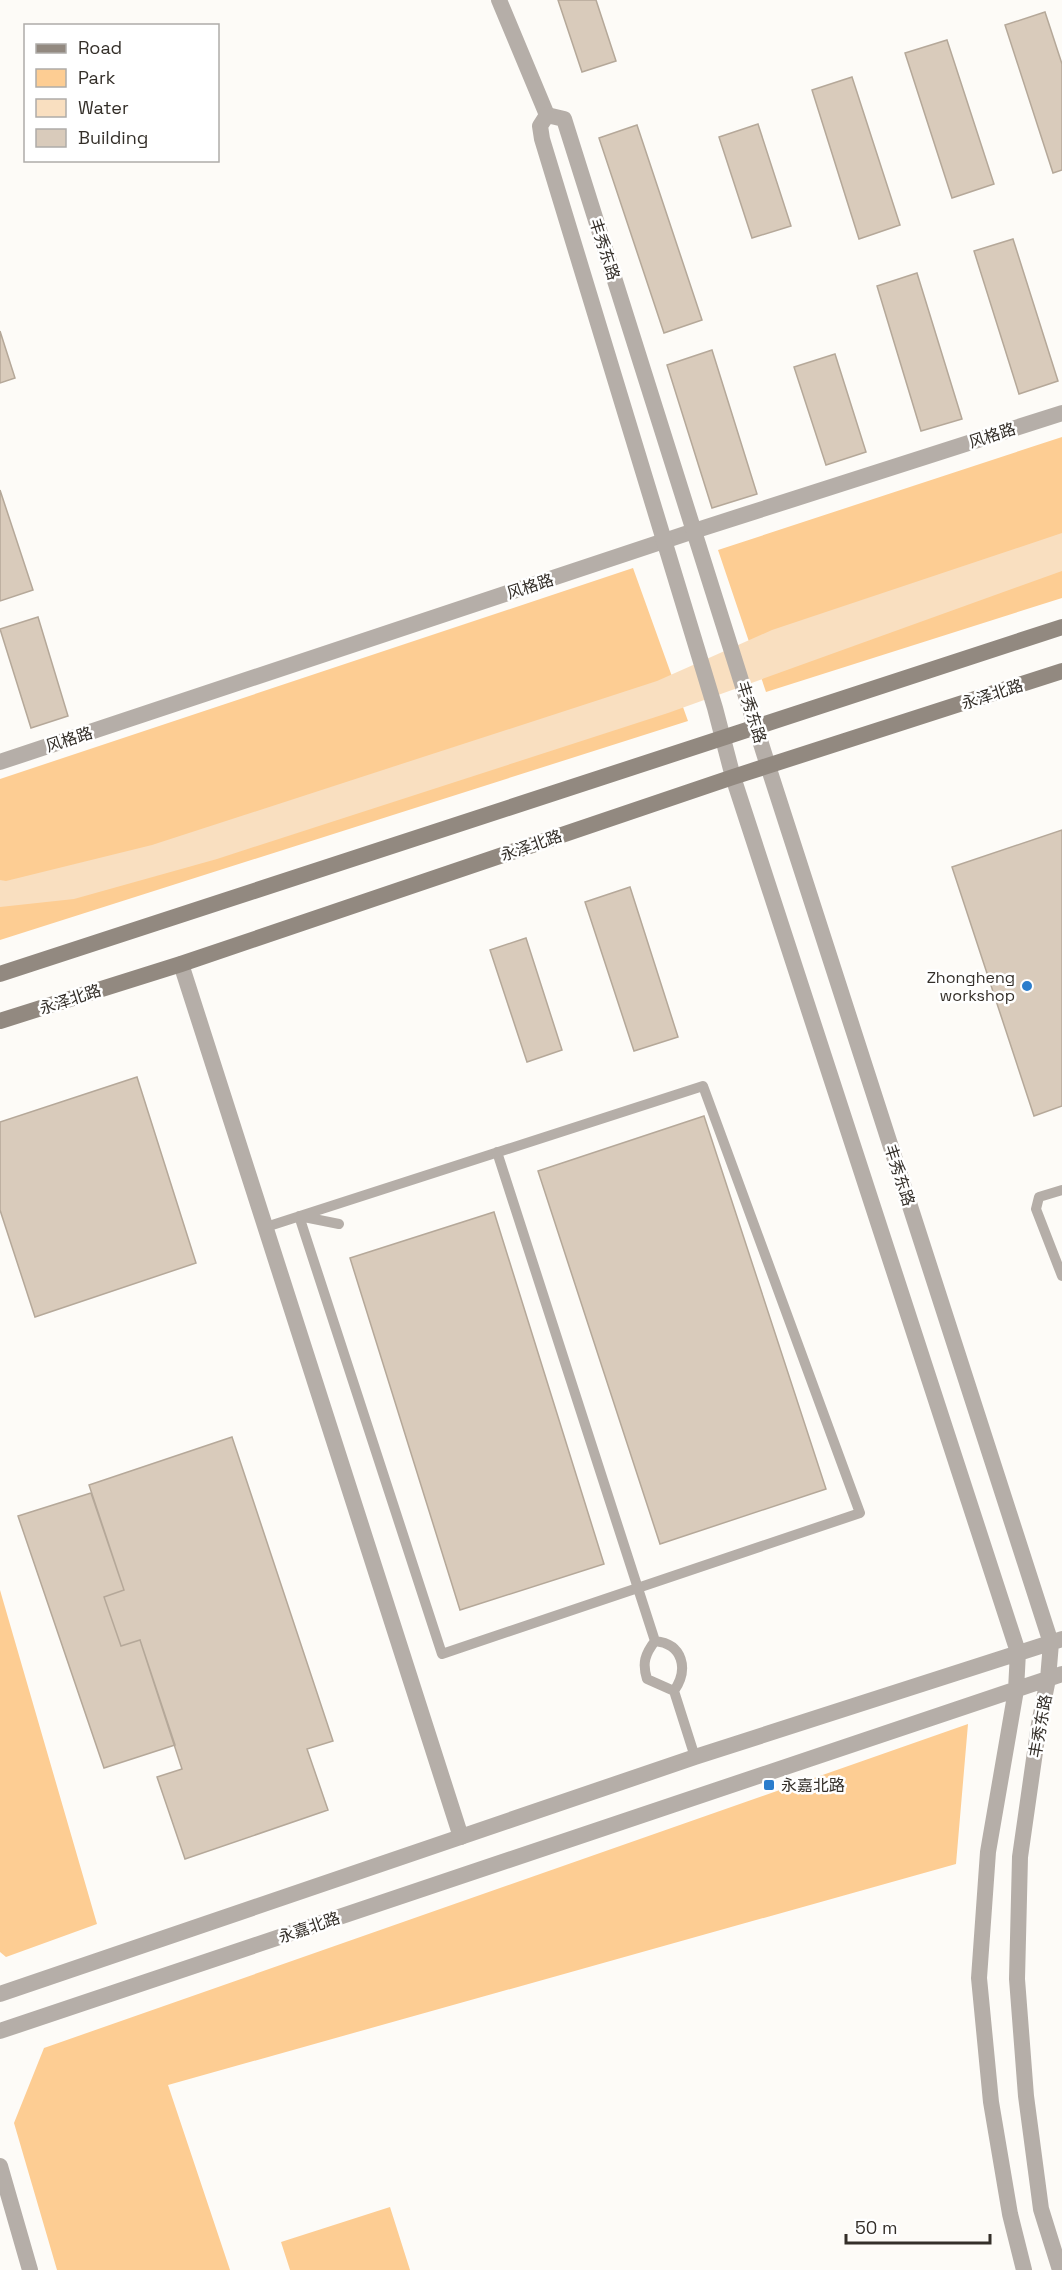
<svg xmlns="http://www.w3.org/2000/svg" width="1062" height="2270" viewBox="0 0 1062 2270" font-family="'Space Grotesk','Noto Sans SC',sans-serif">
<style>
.green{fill:#fdcd93}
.water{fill:#f9dfc0}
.building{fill:#d9cbbb;stroke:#b5a899;stroke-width:1.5}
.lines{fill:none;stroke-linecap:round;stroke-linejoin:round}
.service{stroke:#b5aea8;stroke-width:10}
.minor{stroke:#b5aea8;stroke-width:16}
.tertiary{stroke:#b5aea8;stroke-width:16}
.secondary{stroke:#928980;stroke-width:16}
.poi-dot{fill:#2b7dcc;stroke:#fff;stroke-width:2}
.labels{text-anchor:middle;stroke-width:5;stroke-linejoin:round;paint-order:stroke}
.street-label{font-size:16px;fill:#342f29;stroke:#fff}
.poi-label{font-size:16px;fill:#342f29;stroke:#fff;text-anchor:end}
</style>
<rect width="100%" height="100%" fill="#fdfbf7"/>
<path class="green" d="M1062 437V598L766 692 718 550Z
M633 568 688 721 0 940V779Z
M0 1590 97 1924 6 1957 0 1952Z
M968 1724 956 1864 168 2085 230 2270H57L14 2123 44 2048Z
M390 2207 410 2270H290L281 2242Z"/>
<path class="water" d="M1062 533V571L668 713 217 859 74 899 0 907V880L6 881 152 845 657 681 772 630Z"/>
<path class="building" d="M558 0H596L616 61 582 72Z
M1045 12 1062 64V170L1053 173 1005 25Z
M947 40 994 184 952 198 905 53Z
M852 77 900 225 859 239 812 90Z
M758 124 791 226 752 238 719 137Z
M637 125 702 320 664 333 599 138Z
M1013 239 1058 381 1019 394 974 251Z
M917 273 962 419 921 431 877 286Z
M0 331 15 378 0 383Z
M712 350 757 494 712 508 667 365Z
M835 354 866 452 826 465 794 367Z
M0 490 33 590 0 601Z
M38 617 68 716 31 728 0 629Z
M1062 830V1106L1034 1116 952 867Z
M630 887 678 1037 634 1051 585 902Z
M526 938 562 1050 527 1062 490 950Z
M137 1077 196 1263 35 1317 0 1210V1122Z
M704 1116 826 1489 660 1544 538 1171Z
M494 1212 604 1564 460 1610 350 1258Z
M232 1437 333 1741 307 1749 328 1810 185 1859 157 1777 182 1769 140 1640 121 1646 104 1597 124 1590 89 1485Z
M91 1493 124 1590 104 1597 121 1646 140 1640 175 1745 104 1768 18 1516Z"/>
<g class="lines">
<path class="service" d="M497 1152 655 1641
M1062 1190 1039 1197 1036 1209 1062 1276
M266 1227 703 1086 860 1513 442 1654 299 1216 339 1224
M655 1641C683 1644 689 1669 674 1691L647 1679C642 1663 645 1654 655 1641Z
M674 1691 695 1757"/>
<path class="minor" d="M499 0 547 115
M0 762 694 531 1062 413
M181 964 461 1837"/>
<path class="tertiary" d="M0 1994 695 1757 1062 1639
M0 2031 1062 1674
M0 2166 30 2270
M1024 2270 1010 2214 991 2102 979 1978 988 1852 1016 1690 1018 1652 733 777 715 708 542 139 540 126 547 115 564 119 768 766 1051 1643 1048 1679 1039 1724 1020 1857 1017 1979 1026 2096 1041 2209 1060 2270"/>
<path class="secondary" d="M0 974 1062 627
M0 1021 181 964 733 777 1062 671"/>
</g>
<g class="poi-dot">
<circle cx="1027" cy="986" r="6"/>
<rect x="763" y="1779" width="12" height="12" rx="3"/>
</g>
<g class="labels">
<g class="street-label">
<text transform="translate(605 249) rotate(72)" y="6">丰秀东路</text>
<text transform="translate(992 435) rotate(-18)" y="6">风格路</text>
<text transform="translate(530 586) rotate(-18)" y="6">风格路</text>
<text transform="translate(992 694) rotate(-18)" y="6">永泽北路</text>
<text transform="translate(752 712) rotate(73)" y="6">丰秀东路</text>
<text transform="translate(69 739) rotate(-18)" y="6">风格路</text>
<text transform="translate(531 845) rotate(-19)" y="6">永泽北路</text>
<text transform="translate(70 999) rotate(-18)" y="6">永泽北路</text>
<text transform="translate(900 1175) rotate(72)" y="6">丰秀东路</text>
<text transform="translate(1040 1726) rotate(-80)" y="6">丰秀东路</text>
<text transform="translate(309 1927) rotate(-19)" y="6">永嘉北路</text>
</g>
<g class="poi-label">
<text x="1015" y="983">Zhongheng<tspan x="1015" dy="18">workshop</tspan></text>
<text x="781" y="1791" text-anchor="start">永嘉北路</text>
</g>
</g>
<rect x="24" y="24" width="195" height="138" fill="#ffffff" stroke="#aeaca9" stroke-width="1.5"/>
<rect x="36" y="44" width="30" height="9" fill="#928980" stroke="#aeaca9" stroke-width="1.5"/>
<text x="78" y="54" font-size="18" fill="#342f29">Road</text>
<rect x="36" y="69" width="30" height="18" fill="#fdcd93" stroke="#aeaca9" stroke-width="1.5"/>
<text x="78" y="84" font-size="18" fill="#342f29">Park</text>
<rect x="36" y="99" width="30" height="18" fill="#f9dfc0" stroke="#aeaca9" stroke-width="1.5"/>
<text x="78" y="114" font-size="18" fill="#342f29">Water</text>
<rect x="36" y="129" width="30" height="18" fill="#d9cbbb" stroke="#aeaca9" stroke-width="1.5"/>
<text x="78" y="144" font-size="18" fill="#342f29">Building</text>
<path d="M846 2234v9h144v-9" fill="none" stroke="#342f29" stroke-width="3"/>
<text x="855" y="2234" font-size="18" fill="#342f29" stroke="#ffffff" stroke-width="4.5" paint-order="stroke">50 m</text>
</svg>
